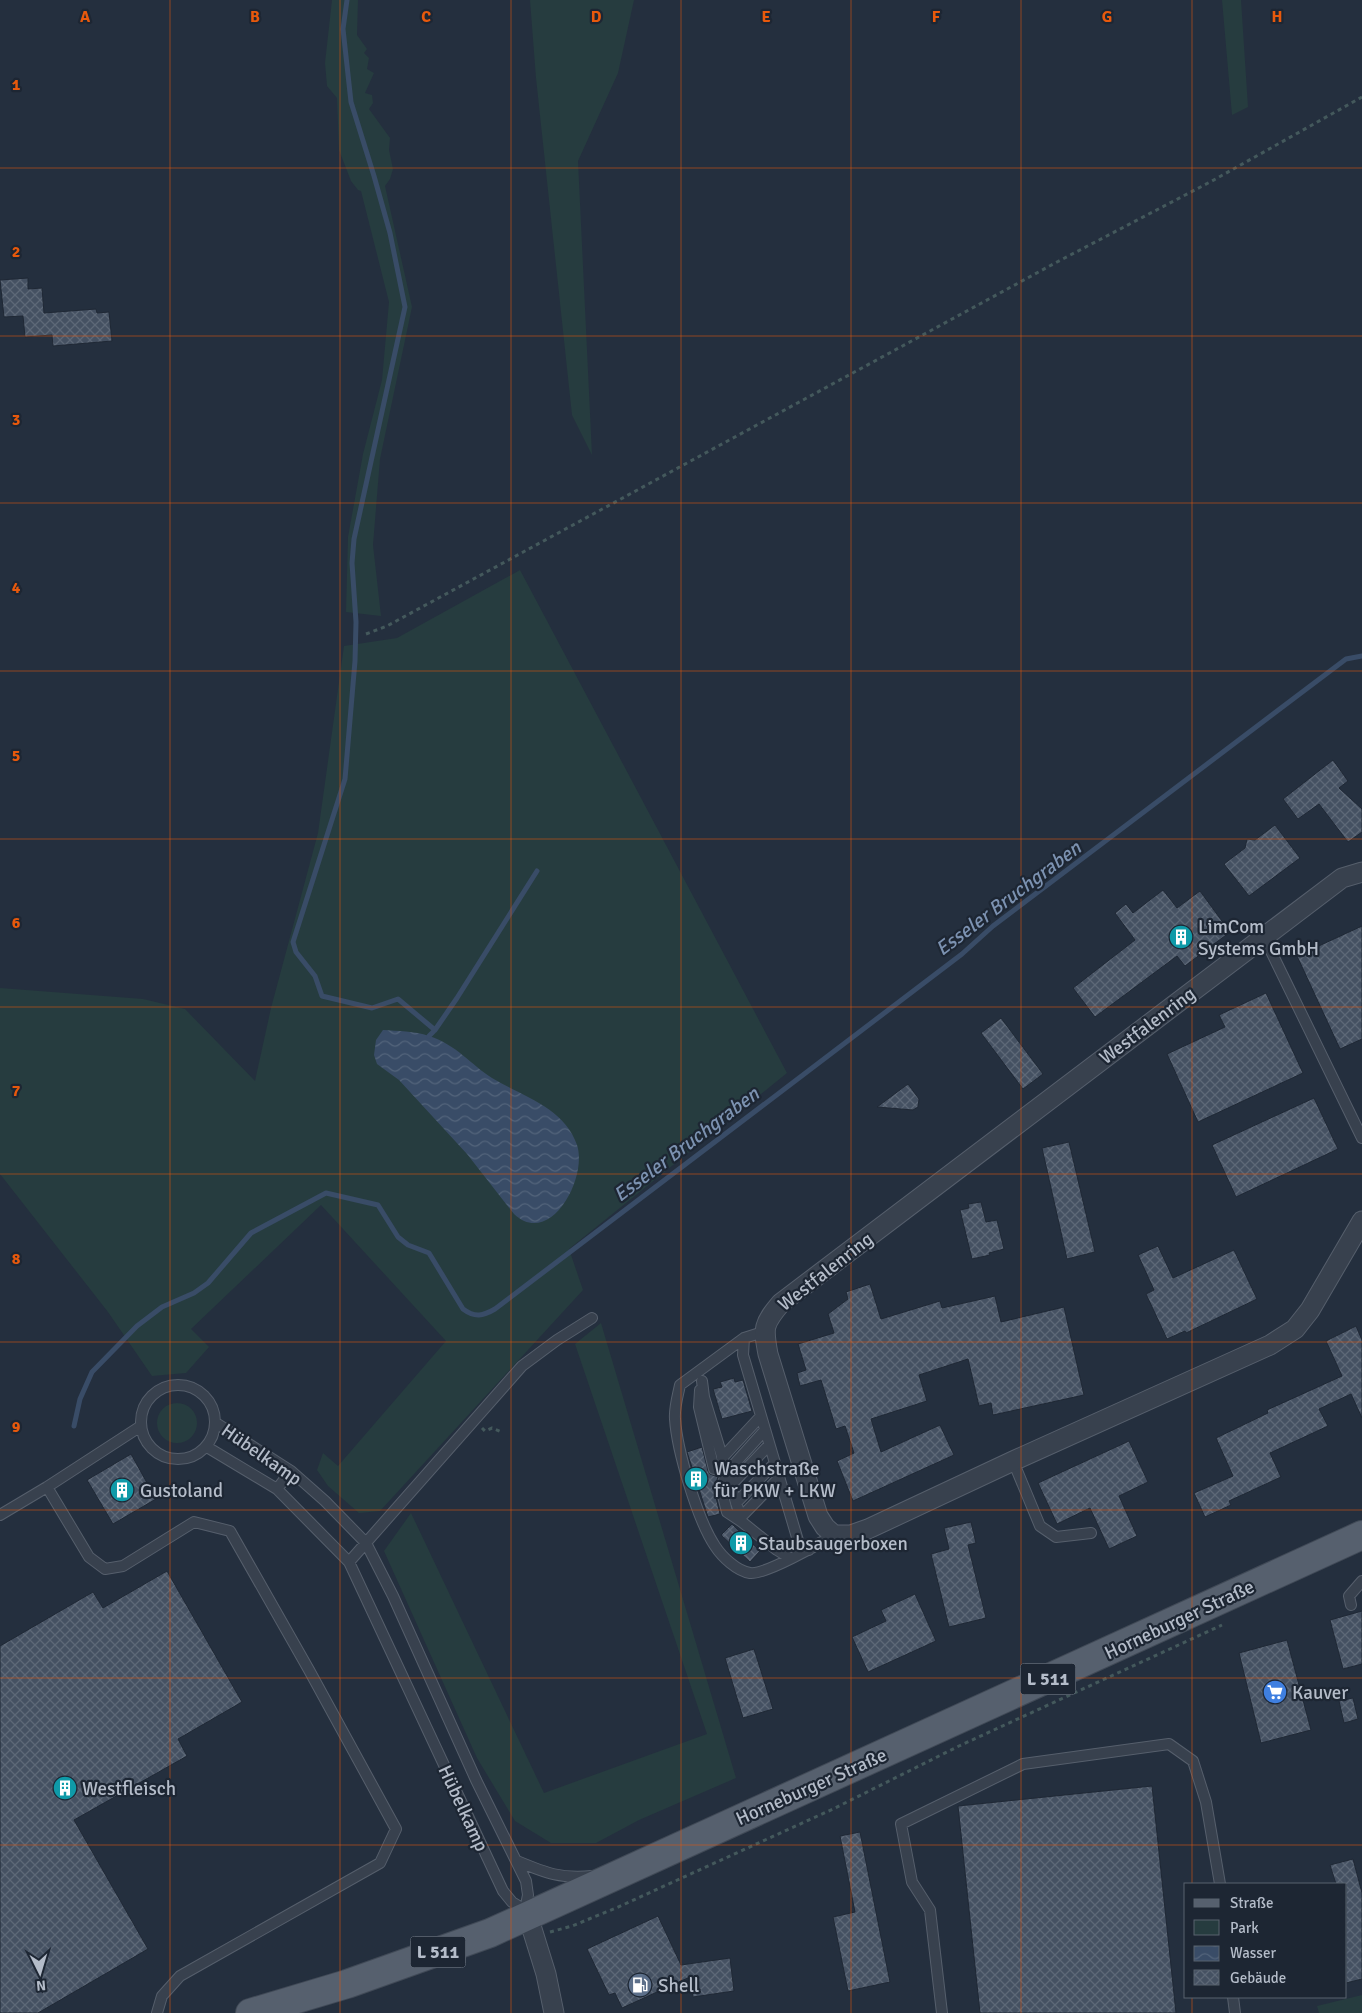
<svg xmlns="http://www.w3.org/2000/svg" width="1362" height="2013" viewBox="0 0 1362 2013" font-family="Signika,sans-serif">
<style>
.green{fill:#263c3f}
.water{fill:url(#water-waves)}
.lines{fill:none;stroke-linecap:round;stroke-linejoin:round}
.stream{stroke:#394c67;stroke-width:5}
.building{fill:url(#building-cross-hatch);stroke:#1f2835}
.service-casing{stroke:#565f6c;stroke-width:12}
.minor-casing{stroke:#565f6c;stroke-width:21}
.primary-casing{stroke:#414a57;stroke-width:30}
.path{stroke:#44595c;stroke-width:3;stroke-dasharray:4 4;stroke-linecap:butt}
.service{stroke:#38414e;stroke-width:10}
.minor{stroke:#38414e;stroke-width:19}
.primary{stroke:#56606e;stroke-width:28}
.grid{fill:none;stroke:#e8590c;stroke-width:1;stroke-opacity:0.55}
.labels{text-anchor:middle;stroke-width:4.5;stroke-linejoin:round;paint-order:stroke}
.shield{fill:#1d2633;stroke:#878f9c;stroke-width:1}
.shield-label{font-size:18px;font-weight:bold;fill:#b4bcc9}
.poi-label{font-size:19px;fill:#b4bcc9;stroke:#1d2633;text-anchor:start}
.street-label{font-size:19px;fill:#b4bcc9;stroke:#1d2633}
.water-label{font-size:20px;font-style:italic;fill:#7c92b1;stroke:#1d2633}
.grid-label{font-size:16px;text-anchor:middle;font-weight:bold;fill:#e8590c;stroke:#1d2633;stroke-width:4.5;stroke-linejoin:round;paint-order:stroke}
</style>
<defs>
<pattern id="water-waves" width="16" height="10" patternUnits="userSpaceOnUse" patternTransform="scale(1.25)"><rect width="16" height="10" fill="#394c67"/><path d="M0 5q4-4 8 0t8 0" fill="none" stroke="#53647b"/></pattern>
<pattern id="building-cross-hatch" width="8" height="8" patternUnits="userSpaceOnUse" patternTransform="scale(1.25)"><rect width="8" height="8" fill="#455162"/><path d="M0 0l8 8M0 8l8-8" fill="none" stroke="#5d6877"/></pattern>
</defs>
<rect width="100%" height="100%" fill="#242f3e"/>
<path class="green" d="M332 0H358L357 35 367 49 364 53 369 58 367 69 374 73 365 93 372 95 373 103 369 109 390 138 389 150 393 169 390 179 385 186 412 307 380 459 373 545 381 616 346 612 348 537 363 454 382 380 389 302 361 191 358 190 351 181 339 150 337 98 327 86 325 63Z
M530 0H634L618 73 578 161 592 455 572 415 536 78Z
M1222 0H1241L1248 107 1232 115Z
M520 570 787 1073 569 1249 583 1290 380 1511 359 1513 328 1486 317 1470 323 1453 338 1466 446 1341 321 1205 191 1329 209 1347 186 1373 152 1376 108 1312 0 1174V988L143 999 185 1009 255 1081 271 1008 318 833 344 646 397 638Z
M601 1323 736 1778 639 1820 596 1843H551L515 1821 477 1758 384 1551 411 1513 544 1793 707 1734 575 1344Z
M157 1423a20 20 0 1 1 40 0a20 20 0 1 1-40 0Z
M1362 1995V2013H1319L1317 2006Z"/>
<path class="water" d="M383 1030C398 1031 414 1031 429 1036 457 1045 470 1064 492 1078 522 1096 565 1108 577 1145 588 1178 550 1248 514 1214L467 1154 399 1080 377 1064 374 1055 376 1040Z"/>
<g class="lines">
<path class="stream" d="M347 0 343 29 351 102 374 176 390 233 405 307 354 539 352 563 356 622 355 661 345 779 293 942 296 952 315 976 322 996 372 1008 398 999 435 1030 429 1036
M435 1030 457 998 537 871
M74 1426 80 1399 92 1372 137 1326 162 1307 194 1293 208 1283 251 1233 326 1193 378 1205 398 1237 408 1245 429 1253 463 1309C475 1318 483 1316 495 1309L962 954 993 926 1346 659 1362 656"/>
</g>
<path class="building" d="M28 278V289L42 288 44 313 96 309 97 313 109 312 112 341 53 346 52 335 25 337 23 316 4 317 0 280Z
M1333 760 1348 781 1339 788 1362 809V832L1348 842 1319 804 1298 819 1283 799Z
M1275 825 1300 858 1249 896 1224 864 1245 848 1247 839 1255 840Z
M1163 890 1177 908 1200 891 1230 932 1185 966 1177 956 1095 1017 1073 988 1135 940 1115 913 1126 904 1133 913Z
M1362 926V1039L1340 1049 1297 956Z
M1266 993 1303 1073 1198 1122 1167 1054 1225 1027 1219 1015Z
M1001 1018 1043 1074 1023 1089 981 1033Z
M908 1084 919 1099 918 1107 913 1110 877 1107Z
M1314 1098 1338 1149 1236 1197 1212 1145Z
M1069 1142 1095 1252 1067 1259 1042 1148Z
M981 1202 986 1222 997 1220 1004 1249 989 1253 990 1255 972 1259 960 1210 969 1208 968 1204Z
M1158 1246 1173 1278 1234 1250 1257 1299 1186 1333 1185 1331 1167 1339 1146 1294 1154 1290 1138 1255Z
M870 1284 881 1319 940 1301 942 1308 995 1296 1001 1322 1064 1307 1084 1395 993 1415 991 1403 979 1406 968 1359 919 1375 927 1401 871 1419 881 1452 940 1425 954 1455 853 1501 837 1461 854 1453 845 1426 836 1429 821 1380 800 1386 797 1373 806 1370 798 1344 834 1333 828 1314 848 1299 846 1292Z
M1356 1326 1362 1340V1418L1351 1394 1319 1409 1328 1426 1270 1453 1281 1477 1229 1501 1231 1505 1205 1517 1194 1493 1233 1476 1216 1438 1268 1413 1267 1410 1342 1376 1326 1341Z
M734 1378 735 1382 743 1380 752 1411 722 1419 713 1389 722 1387 720 1382Z
M1129 1441 1148 1482 1119 1496 1137 1536 1109 1549 1090 1508 1057 1524 1038 1483Z
M702 1447 708 1471 710 1474 718 1477 714 1489 720 1514 708 1517 687 1452Z
M131 1454 156 1499 113 1524 87 1480Z
M971 1522 976 1543 968 1545 986 1618 949 1627 931 1554 949 1549 944 1528Z
M732 1524 760 1551 750 1562 721 1535Z
M167 1571 242 1702 178 1739 187 1756 74 1820 148 1949 38 2013H0V1646L93 1592 103 1608Z
M915 1594 936 1641 868 1672 852 1637 886 1621 881 1610Z
M1362 1611V1664L1343 1669 1330 1620Z
M1287 1640 1311 1730 1261 1743 1239 1653Z
M754 1649 773 1709 743 1718 725 1658Z
M1353 1698 1358 1719 1344 1723 1339 1701Z
M1152 1786 1176 2013H980L958 1806Z
M860 1832 890 1982 848 1991 833 1917 855 1912 840 1836Z
M1353 1859 1362 1893V1979L1346 1983V1884H1336L1330 1865Z
M658 1916 681 1965 730 1958 734 1991 693 1997 690 1977 622 2008 615 1993 609 1995 587 1949Z"/>
<g class="lines">
<g class="service-casing">
<path id="service" d="M1264 937 1362 1138
M763 1332 744 1338 680 1385C678 1395 674 1408 675 1419 677 1450 697 1519 715 1546 722 1557 737 1571 750 1573 765 1575 819 1544 834 1535
M744 1338 743 1355 799 1544 809 1550
M702 1381 704 1397 742 1522 777 1550 790 1558
M141 1422a37 37 0 1 1 74 0a37 37 0 1 1-74 0Z
M700 1390 699 1407 714 1469 727 1472
M216 1423 291 1471 325 1501 366 1543 393 1596 476 1780 526 1881 528 1895 525 1910 526 1913
M207 1447 277 1489 349 1562 503 1891 512 1902 525 1910
M722 1458 761 1416
M1013 1461 1040 1526 1056 1537 1091 1533
M731 1485 769 1445
M47 1487 141 1426
M277 1489 291 1471
M736 1503 775 1463
M0 1515 47 1487 89 1557 105 1569 123 1566 194 1522 230 1531 309 1670 396 1829 380 1863 180 1976 162 1996 157 2013
M740 1518 779 1478
M742 1522 727 1512 721 1488 727 1472 765 1430
M349 1562 522 1366 557 1340 592 1318
M1351 1605 1349 1596 1362 1581
M517 1861C546 1873 560 1879 592 1876
M1233 1997 1235 2013
M942 2013 930 1910 912 1882 901 1824 1023 1764 1169 1744 1193 1761 1206 1802 1220 1884"/>
</g>
<g class="minor-casing">
<path id="minor" d="M1362 872 1342 878 781 1303C763 1324 763 1328 768 1354L818 1516 825 1527 834 1535H851L868 1529 1013 1461 1270 1345 1295 1329 1310 1310 1362 1221
M528 1916 546 1974 554 2013"/>
</g>
<g class="primary-casing">
<path id="primary" d="M250 2013 347 1984 490 1933 1362 1535"/>
</g>
<path class="path" d="M366 634 387 626 1057 262 1212 181 1362 97
M482 1428 485 1431 492 1428 502 1432
M550 1932 572 1926 616 1908 833 1809 959 1746 1222 1625"/>
<use href="#service" class="service"/>
<use href="#minor" class="minor"/>
<use href="#primary" class="primary"/>
</g>
<path class="grid" d="M170 0V2013M340 0V2013M511 0V2013M681 0V2013M851 0V2013M1021 0V2013M1192 0V1884M0 168H1362M0 336H1362M0 503H1362M0 671H1362M0 839H1362M0 1007H1362M0 1174H1362M0 1342H1362M0 1510H1362M0 1678H1362M0 1845H1362M1192 1997V2013"/>
<defs>
<g id="building-disc" transform="scale(1.25)"><circle r="9.5" fill="#0f9aa8" stroke="#1d2633"/><path d="M-4-6H4V6H1V3H-1V6H-4ZM-2.5-4.3h1.7v1.8h-1.7ZM.8-4.3h1.7v1.8H.8ZM-2.5-1h1.7V.8h-1.7ZM.8-1h1.7V.8H.8Z" fill="#fff"/></g>
<g id="supermarket-disc" transform="scale(1.25)"><circle r="9.5" fill="#3f7fe0" stroke="#1d2633"/><path d="M-6-5.5h2.5l.6 2H6L4.5 2H-2.5L-4.4-4H-6ZM-1.5 3.2a1.3 1.3 0 1 0 .1 0ZM3 3.2a1.3 1.3 0 1 0 .1 0Z" fill="#fff"/></g>
<g id="fuel-disc" transform="scale(1.25)"><circle r="9.5" fill="#5c6f8a" stroke="#1d2633"/><path d="M-5.5-6h7V0h2V4h1.3V-2.5L3-4.5l.8-.8L6-3V5H2.5V1h-1V6h-7ZM-4.2-4.7v3.2H.2V-4.7Z" fill="#fff"/></g>
</defs>
<g fill-rule="evenodd">
<use href="#building-disc" x="1181" y="937"/>
<use href="#building-disc" x="696" y="1479"/>
<use href="#building-disc" x="122" y="1490"/>
<use href="#building-disc" x="741" y="1543"/>
<use href="#supermarket-disc" x="1275" y="1692"/>
<use href="#building-disc" x="65" y="1788"/>
<use href="#fuel-disc" x="640" y="1985"/>
</g>
<g class="labels">
<g class="shield">
<rect x="1020.5" y="1663.5" width="55" height="31" rx="4"/>
<rect x="410.5" y="1936.5" width="55" height="31" rx="4"/>
</g>
<g class="shield-label">
<text x="1048" y="1685">L 511</text>
<text x="438" y="1958">L 511</text>
</g>
<g class="poi-label">
<text x="1198" y="933">LimCom<tspan x="1198" dy="22">Systems GmbH</tspan></text>
<text x="714" y="1475">Waschstraße<tspan x="714" dy="22">für PKW + LKW</tspan></text>
<text x="140" y="1497">Gustoland</text>
<text x="758" y="1550">Staubsaugerboxen</text>
<text x="1292" y="1699">Kauver</text>
<text x="82" y="1795">Westfleisch</text>
<text x="658" y="1992">Shell</text>
</g>
<g class="street-label">
<text transform="translate(1147 1025) rotate(-37)" y="7">Westfalenring</text>
<text transform="translate(825 1271) rotate(-38)" y="7">Westfalenring</text>
<text transform="translate(262 1454) rotate(35)" y="7">Hübelkamp</text>
<text transform="translate(1179 1619) rotate(-25)" y="7">Horneburger Straße</text>
<text transform="translate(811 1786) rotate(-24)" y="7">Horneburger Straße</text>
<text transform="translate(464 1808) rotate(65)" y="7">Hübelkamp</text>
</g>
<g class="water-label">
<text transform="translate(1008 898) rotate(-37)" y="7">Esseler Bruchgraben</text>
<text transform="translate(686 1144) rotate(-37)" y="7">Esseler Bruchgraben</text>
</g>
</g>
<g class="grid-label">
<text x="85" y="22">A</text>
<text x="255" y="22">B</text>
<text x="426" y="22">C</text>
<text x="596" y="22">D</text>
<text x="766" y="22">E</text>
<text x="936" y="22">F</text>
<text x="1107" y="22">G</text>
<text x="1277" y="22">H</text>
<text x="16" y="90">1</text>
<text x="16" y="257">2</text>
<text x="16" y="425">3</text>
<text x="16" y="593">4</text>
<text x="16" y="761">5</text>
<text x="16" y="928">6</text>
<text x="16" y="1096">7</text>
<text x="16" y="1264">8</text>
<text x="16" y="1432">9</text>
</g>
<rect x="1184" y="1883" width="162" height="115" fill="#1d2633" stroke="#59626f"/>
<rect x="1194" y="1899" width="25" height="8" fill="#56606e" stroke="#59626f"/>
<text x="1230" y="1908" font-size="15" fill="#b4bcc9">Straße</text>
<rect x="1194" y="1920" width="25" height="15" fill="#263c3f" stroke="#59626f"/>
<text x="1230" y="1933" font-size="15" fill="#b4bcc9">Park</text>
<rect x="1194" y="1946" width="25" height="15" fill="url(#water-waves)" stroke="#59626f"/>
<text x="1230" y="1958" font-size="15" fill="#b4bcc9">Wasser</text>
<rect x="1194" y="1970" width="25" height="15" fill="url(#building-cross-hatch)" stroke="#59626f"/>
<text x="1230" y="1983" font-size="15" fill="#b4bcc9">Gebäude</text>
<g transform="translate(40 1973) rotate(175)" stroke="#1d2633" stroke-width="4" paint-order="stroke">
<path d="M0-4L9 19L0 12L-9 19Z" fill="#b4bcc9"/>
<text y="-8" font-size="14" font-weight="bold" text-anchor="middle" fill="#b4bcc9">N</text>
</g>
</svg>
